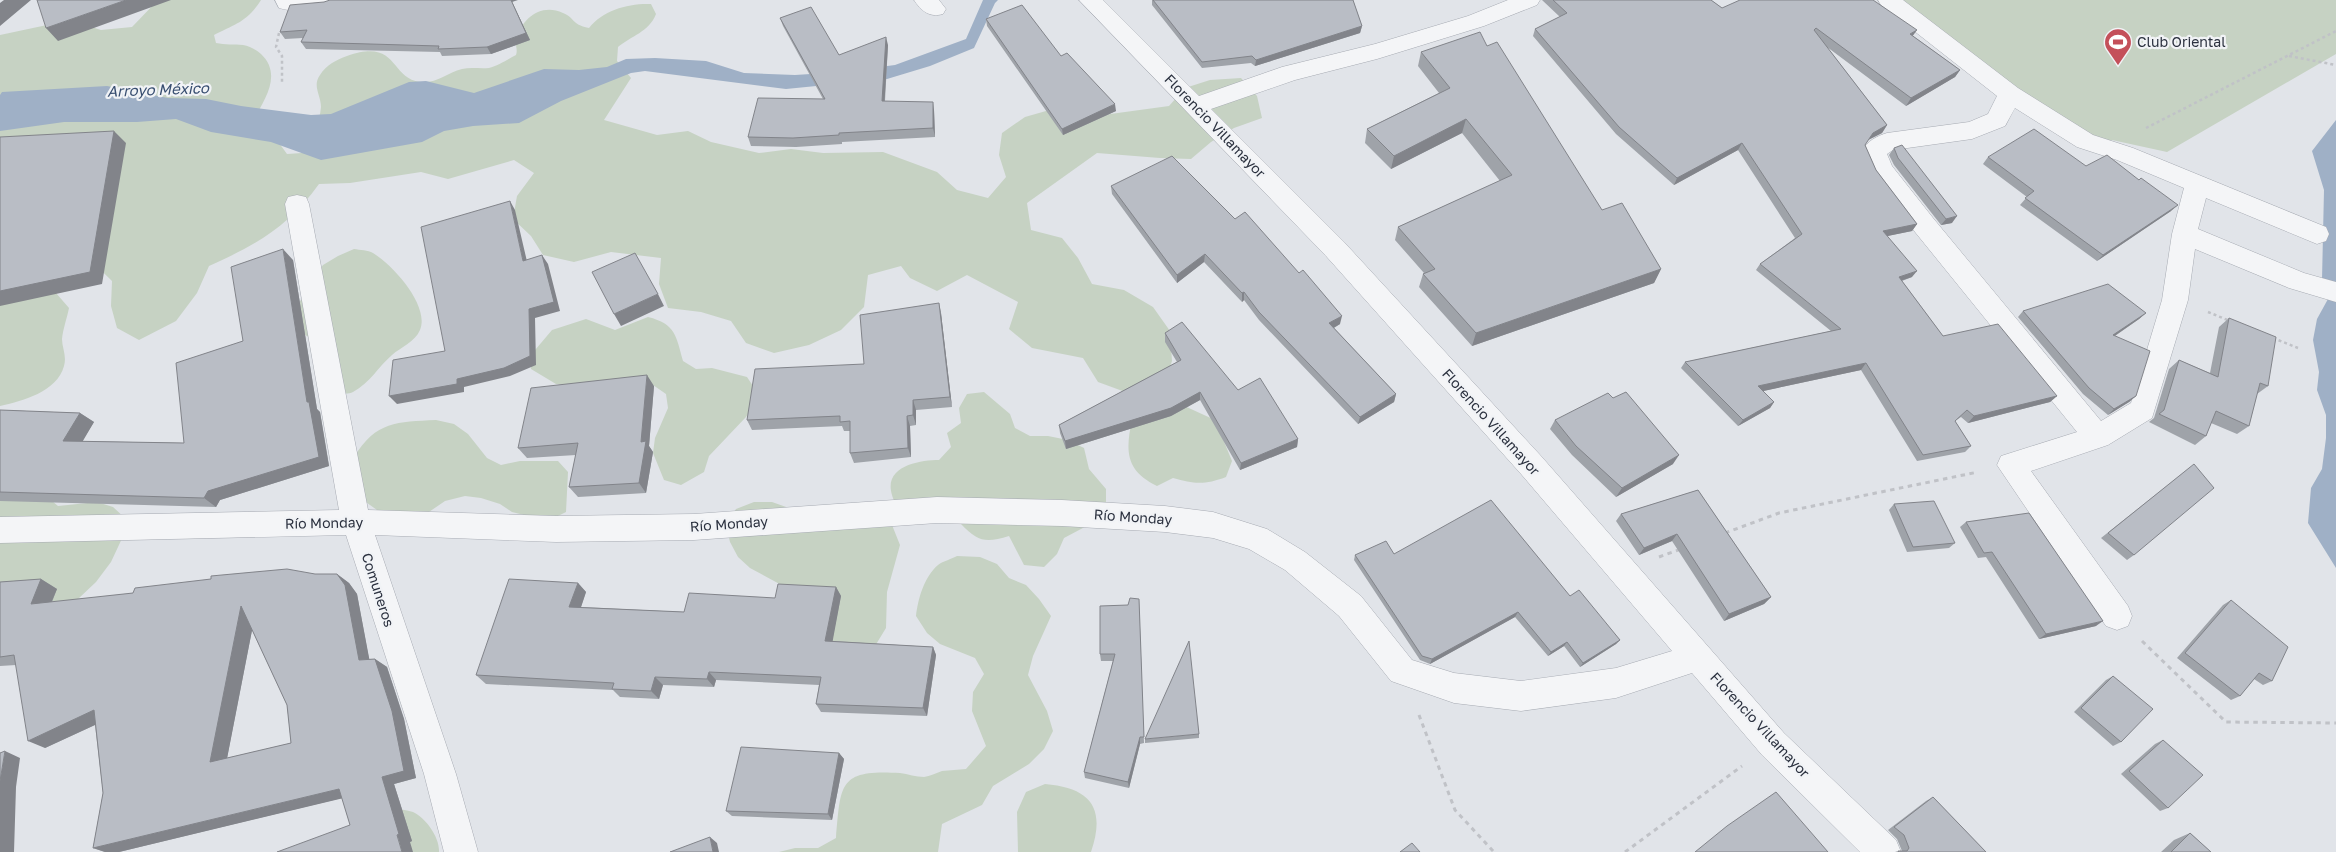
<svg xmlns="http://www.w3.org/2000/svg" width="2336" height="852" viewBox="0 0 2336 852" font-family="'Golos Text',sans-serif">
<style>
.green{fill:#c6d2c3}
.water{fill:#9fb0c6}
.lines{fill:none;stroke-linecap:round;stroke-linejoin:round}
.minor-casing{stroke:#a7abb3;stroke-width:1}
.path-far1{stroke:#c0c2c7;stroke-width:2.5;stroke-dasharray:3 3;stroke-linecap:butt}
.path{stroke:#c0c2c7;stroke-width:3;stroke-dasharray:4.5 4.5;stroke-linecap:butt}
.minor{fill:#f4f5f7;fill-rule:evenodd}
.wall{fill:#9fa3a9;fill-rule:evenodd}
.shaded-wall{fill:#82848a}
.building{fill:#b9bdc5;stroke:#82848a;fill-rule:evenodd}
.labels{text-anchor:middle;stroke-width:4.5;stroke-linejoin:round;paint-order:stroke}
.poi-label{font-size:14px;fill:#2b313f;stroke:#f1f3f6;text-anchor:start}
.street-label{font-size:14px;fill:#2b313f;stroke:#f1f3f6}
.water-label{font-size:15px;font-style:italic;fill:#384e70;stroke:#f1f3f6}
</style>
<rect width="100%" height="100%" fill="#e1e4e9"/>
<path class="green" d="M158 0H261C247 22 235 24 214 35L216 43C225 45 234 44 243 45 250 46 256 50 261 54 283 75 264 100 253 121L274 136 287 154 302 153C310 140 320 123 321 107 321 95 312 86 320 75 326 65 336 60 347 56 399 38 389 78 420 82 436 84 447 73 462 69 471 67 480 69 489 68 498 66 508 59 516 55 518 50 515 45 516 40 522 18 541 3 563 13 576 18 570 24 589 28 603 10 629 3 651 4L656 14C649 32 631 36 618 47L617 61 631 78 604 120 657 135 688 131 711 142 759 153 791 149 823 153 883 152 937 172 957 190 988 198 1006 177 999 155 1002 133 1025 117 1053 109 1081 118 1169 106 1185 88 1210 80 1241 78 1257 96 1262 118 1234 128 1211 142 1191 159 1160 158 1097 153 1027 203 1031 230 1062 238 1078 258 1092 284 1124 290 1153 307 1170 331 1172 361 1162 389 1128 393 1098 382 1083 358 1032 348 1009 329 1018 302 967 275 937 291 910 278 901 266 868 275 864 307 841 330 809 345 774 353 746 343 731 321 701 312 668 308 659 284 661 258 611 252 574 262 543 255 531 236 513 219 517 196 534 173 514 160 448 179 421 172 350 183 319 184C288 227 256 245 209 266L197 293 176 321 139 340 117 328 111 306 112 281 0 171V35L47 25 79 23 101 30 132 27Z
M1896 0H2336V54L2167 152 2112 140 2093 150Z
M354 249C360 250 368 250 373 253 393 265 430 306 420 330 415 342 401 347 392 355 378 367 370 383 353 392 348 395 340 393 334 393L323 346 299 331 297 304 310 291 314 278 323 265 338 256Z
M56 293 69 308C67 318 63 329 62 339 62 348 67 356 64 366 57 392 22 401 0 406V304Z
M648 317C676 324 676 336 683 361L696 369 712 368 747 377 755 389V403L746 417 709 456 704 472 681 485 664 480 653 453 655 438 668 408 666 394 653 385 599 400 572 386 556 384 531 369 530 356 552 330 586 319 615 330Z
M984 392 1010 414 1015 428 1030 436H1048L1068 440 1084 448 1089 469 1106 489V506L1098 520 1064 538 1057 554 1044 567 1024 565 1009 536C986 543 978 542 961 524V508L950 497 935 508 900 509C897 505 893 500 892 495 883 466 920 460 939 460L951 447 947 433 961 423 959 408 967 394Z
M1180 404 1215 420 1232 461 1226 477C1205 485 1194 484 1173 478L1157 486C1126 471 1125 452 1132 420Z
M436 420 454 424 468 434 487 458 501 465 520 461H558L568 472 566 512 548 521 512 512 500 504 481 498 465 496 445 501 426 514 377 510 363 500 354 457C376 421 397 422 436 420Z
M46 496 58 506 97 502 113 507 125 518V532L111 562 96 582 78 599 0 608V500Z
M754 502H772L789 508 890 520 900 545 887 592 886 628 875 646 836 653 798 594 750 568 738 557 730 542 726 525 736 509Z
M957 556 980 557 997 564 1009 578 1026 585 1039 599 1051 616 1033 656 1028 675 1047 711 1053 731 1044 749 1029 764 993 786 982 805 942 824 938 852H779L795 848H818L836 838C841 784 838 769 900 773 908 774 916 777 924 777 930 776 936 773 942 771 950 770 958 770 966 769L986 746 972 711 973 692 984 674 975 658 940 644 927 633 916 616C918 599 924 577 938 565 943 561 952 559 957 556Z
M1045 784C1091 788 1106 808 1091 852H1018L1017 812 1026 792Z
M393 808C399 809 407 810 413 812 426 818 440 838 439 852H349Z"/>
<path class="water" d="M983 0H998L995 3 974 48 930 66 887 79 786 89 645 71 631 73 561 101 519 123 473 126 444 131 422 142 321 160 271 142 211 132 176 119 137 122H64L0 131V95L2 92 107 86 168 98 206 99 241 106 311 115 331 114 409 82 426 81 474 93 544 69 579 70 607 67 626 59 655 58 706 61 744 73 795 75 842 72 895 65 966 39Z
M2336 120V284L2322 280 2324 190 2312 151Z
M2328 299 2336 302V568L2308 523 2311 488 2322 469 2326 438V415L2317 390 2319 372 2313 340 2317 319Z"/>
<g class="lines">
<g class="minor-casing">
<path id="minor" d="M275 0H338L335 5C319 10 295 13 279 8Z
M914 0H939L946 9 943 14C930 18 921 11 914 0Z
M1079 0H1103L1199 96 1282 67 1375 44 1468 16 1508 0H1540L1537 5 1484 26 1377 59 1295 80 1211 109 1344 242 1541 456 1784 733 1896 840 1901 852H1860L1762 755 1692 673 1616 698 1521 711 1454 703 1391 681 1339 616 1285 570 1249 549 1213 538 1165 532 1062 526 937 523 694 540 556 542 375 535 456 774 478 852H444L424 774 346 535 0 543V517L339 510 285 204 288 197 297 195 306 197 309 204 368 510 556 516 694 514 937 497 1062 500 1165 506 1213 512 1267 529 1305 552 1361 596 1412 660 1454 673 1521 681 1616 668 1672 651 1521 474 1326 256Z
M1878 0H1903L2018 88 2093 135 2133 148 2326 227 2329 234 2326 241 2317 244 2206 198 2198 229 2304 273 2336 282V302L2289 288 2195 249 2188 300 2152 418 2108 445 2031 471 2128 606 2132 616 2128 626 2117 630 2106 626 1997 465 2001 456 2077 432 1915 232 1873 176 1862 151C1867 141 1877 136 1887 133L1969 122 1988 114 1997 96 1881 5ZM2015 108 2077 147 2117 160 2184 188 2172 234 2162 300 2131 403 2101 421 1933 218 1892 166 1887 154 1893 150 1972 139 2005 126Z"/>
</g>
<path class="path-far1" d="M279 33 276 47 282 56V83
M2289 56 2336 65
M2146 128 2336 31
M2208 312 2230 321
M2273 338 2298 348"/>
<path class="path" d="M1725 533 1779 513 1978 472
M1659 557 1681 549
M2142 641 2226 722 2336 723
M1419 715 1455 810 1494 852
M1625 852 1742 766"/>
<use href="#minor" class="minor"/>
</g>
<path class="wall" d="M1152 0H1353L1362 26 1360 33 1255 66 1251 63 1202 68 1152 5Z
M1542 0H1711L1722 8 1913 36 1960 70 1955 77 1906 106 1827 47 1887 125 1882 133 1868 140 1865 145 1876 170 1917 224 1912 231 1887 236 1912 277 1902 281 1943 336 2057 396 2050 402 1968 423 1961 417 1955 421 1971 446 1965 452 1917 461 1861 370 1763 391 1774 402 1770 408 1738 426 1681 368 1685 362 1831 331 1756 270 1760 264 1795 238 1738 150 1674 185 1616 134 1533 36 1535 29 1560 17Z
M324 2H512L530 40 491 54 442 56 440 52 306 49 301 42 303 38 285 39 280 32Z
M780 18 839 55 888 45 885 101 934 110 935 137 842 142V144L796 147 751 146 748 137 823 99 783 26Z
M986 19 1061 56 1116 111 1063 135 987 26Z
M1487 46 1602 210 1661 269 1654 283 1472 346 1419 287 1423 274 1424 273 1395 240 1398 227 1500 181 1462 133 1391 169 1365 143 1367 129 1439 93 1418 66 1421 52Z
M1894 148 1952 223 1941 225 1894 165 1889 155Z
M1988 157 2086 166 2171 211 2097 261 2020 205 2027 197 1983 164Z
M1111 186 1340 324 1334 328 1396 394 1394 402 1358 424 1259 320 1244 300 1242 302 1204 262 1177 283 1112 194Z
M293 260 317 409 320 412 329 466 220 500 216 507 0 501V410L80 413 94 422 82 441 184 443 243 341Z
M2023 311 2146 313 2139 319 2115 336 2136 396 2129 402 2108 415 2083 394 2018 317Z
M941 313 952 407 916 410V425L910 426 911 457 854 463 850 453V431H844L842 426 752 430 747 420 864 364Z
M2229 318 2268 386 2257 394 2249 426 2237 434 2211 423 2206 436 2195 445 2149 422 2154 418 2169 369 2179 360 2210 373 2219 327Z
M1165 333 1298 439 1297 447 1240 470 1200 400 1171 416 1066 449 1060 433 1059 425 1177 362 1165 342Z
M654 386 649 446 653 452 646 493 578 497 569 487 576 455 527 458 518 448Z
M1613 398 1673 464 1616 497 1572 455 1550 429 1555 420Z
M2187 470 2134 555 2127 560 2101 538Z
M1698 490 1771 597 1764 604 1724 621 1672 541 1639 555 1616 521 1621 514Z
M1894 504 1955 543 1949 548 1907 552 1889 510Z
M1966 522 2096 626 2039 639 1986 557 1978 558 1960 527Z
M1394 554 1570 596 1620 640 1616 644 1580 667 1564 646 1548 656 1515 617 1430 664 1420 660 1354 560 1355 555Z
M315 574H337L349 583 357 594 369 659H375L387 667 404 719 416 778 394 784 412 841 410 842 350 825 342 798 119 852H105L93 848 103 793 95 725 45 748 16 665 0 666V582L41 579 57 589 52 602ZM252 630 287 705 291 743 227 758Z
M578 583 586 592 581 607 684 612 775 598 836 587 841 596 832 641 933 647 936 655 927 716 821 712 816 704 819 685 716 680 714 687 663 685 659 699 620 697 613 690 486 684 476 675Z
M1139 599 1144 743 1140 744 1129 788 1085 778 1084 772 1113 661H1101L1100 654 1128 605Z
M2231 600 2272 681 2263 685 2254 679 2240 696 2231 700 2177 658 2223 605Z
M2113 676 2121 742 2113 746 2074 712 2106 680Z
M1199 734V738L1145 743V739Z
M2163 740 2168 808 2160 811 2121 774 2155 744Z
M839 753 844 759 832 820 732 816 726 811Z
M1933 797 1986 852H1895L1898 851H1902L1897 839 1888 830 1926 801Z
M2190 833 2211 852H2161L2174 840Z"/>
<path class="shaded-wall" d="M4 0H31L0 26V3Z
M126 0H171L58 41 46 28Z
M511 0H518L512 2 530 40 491 54 487 47Z
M1362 26 1360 33 1255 66 1256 60Z
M1917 30 1912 37 1910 34Z
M886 37 888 45 884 109 882 101Z
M1960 70 1955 77 1906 106 1911 98Z
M933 102 934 110 935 137 933 128Z
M1115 104 1116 111 1063 135 1062 129Z
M1466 119 1462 133 1391 169 1394 156Z
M1887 125 1882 133 1868 140 1873 133Z
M114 131 126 143 102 284 0 306V291Z
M1742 143 1738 150 1674 185 1677 178Z
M510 201 515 210 529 270 523 261Z
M2178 205 2171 211 2097 261 2103 255Z
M1957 216 1952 223 1941 225 1946 219Z
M1917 224 1912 231 1878 238 1883 231Z
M283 249 293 260 317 409 320 412 329 466 220 500 216 507 204 498 208 491 307 402Z
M1205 254 1204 262 1177 283V275Z
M542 255 548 264 560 311 535 318 536 365 510 376 464 387V392L397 404 389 396 457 379 529 309Z
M1661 269 1654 283 1472 346 1476 333Z
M1917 271 1912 277 1894 283 1899 277Z
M1244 292V300L1242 302V293Z
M658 294 664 306 621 326 614 314Z
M939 303 941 313 952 407 950 397Z
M2146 313 2139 319 2107 341 2113 335Z
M1342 316 1340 324 1328 331 1329 323Z
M1866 363 1861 370 1754 393 1758 386Z
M647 375 654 386 649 446 653 452 646 493 639 483 641 442Z
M1200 392V400L1171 416 1066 449 1065 441Z
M1396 394 1394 402 1358 424 1360 417Z
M2057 396 2050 402 1968 423 1974 416Z
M2136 396 2129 402 2108 415 2114 409Z
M913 400 916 410V425L913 415Z
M1774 402 1770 408 1738 426 1743 420Z
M80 413 94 422 77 451 63 441Z
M907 416 910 426 911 457 908 448Z
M1298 439 1297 447 1240 470 1241 463Z
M1679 455 1673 464 1616 497 1622 488Z
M1677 534 1672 541 1639 555 1644 548Z
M337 574 349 583 357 594 371 668 359 660Z
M41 579 57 589 47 613 31 604Z
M578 583 586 592 578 616 569 607Z
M836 587 841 596 831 650 825 641Z
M1771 597 1764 604 1724 621 1729 614Z
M241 606 255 615 225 769 210 762Z
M1518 612 1515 617 1430 664 1432 659Z
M2103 621 2096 626 2039 639 2046 634Z
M1620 640 1616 644 1580 667 1583 663Z
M1567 642 1564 646 1548 656 1551 652Z
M933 647 936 655 927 716 923 708Z
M375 659 387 667 404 719 416 778 394 784 412 841 410 842 413 852H402L382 777Z
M709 672 716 680 714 687 707 679Z
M655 677 663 685 659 699 651 691Z
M94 710 110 718 45 748 28 741Z
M1140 737V744L1129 788 1128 782Z
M5 751 20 758 16 787 14 852H0V781Z
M839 753 844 759 832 820 828 814Z
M339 789 352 796 119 852H105L93 848Z
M710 837 717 843 719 852H713Z"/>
<path class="building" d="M37 0H126L46 28Z
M330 0H511L526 33 487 47 438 49 439 46 301 42 307 30 280 32 290 5 324 2Z
M1153 0H1353L1362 26 1256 60 1252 56 1202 62Z
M1553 0H1711L1722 8 1740 0H1873L1917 30 1910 34 1960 70 1911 98 1816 28 1814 30 1887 125 1873 133 1865 145 1876 170 1917 224 1883 231 1917 271 1899 277 1943 336 1998 324 2057 396 1974 416 1967 410 1955 421 1971 446 1923 455 1866 363 1758 386 1774 402 1743 420 1685 362 1841 329 1760 264 1802 234 1742 143 1677 178 1619 127 1535 29 1567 13Z
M1022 5 1061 56 1067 53 1115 104 1062 129 986 19Z
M811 7 839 55 886 37 882 101 933 102V128L839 133V135L793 138 748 137 758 98 825 99 780 18Z
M1480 32 1487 46 1497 42 1602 210 1622 203 1661 269 1476 333 1423 274 1435 269 1398 227 1512 175 1466 119 1394 156 1367 129 1450 88 1421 52Z
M2034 129 2086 166 2107 155 2139 180 2141 178 2178 205 2103 255 2025 198 2034 191 1988 157Z
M114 131 90 272 0 291V137Z
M1902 145 1957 216 1946 219 1898 158 1894 148Z
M1172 156 1235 219 1245 212 1299 273 1303 270 1342 316 1329 323 1396 394 1360 417 1259 312 1244 292 1242 293 1205 254 1177 275 1111 186Z
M510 201 523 261 542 255 554 302 529 309 530 356 504 368 457 379V384L389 396 393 360 445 351 421 227Z
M283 249 307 402H309L319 457 208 491 204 498 0 492V410L80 413 63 441 184 443 176 363 243 341 231 267Z
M635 253 658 294 614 314 592 272Z
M2108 284 2146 313 2113 335 2150 351 2136 396 2114 409 2089 388 2023 311Z
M939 303 950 397 913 400V415L907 416 908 448 850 453V421L840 422V416L747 420 755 369 864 364 860 315Z
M2229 318 2276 337 2268 386 2260 383 2249 426 2216 411 2206 436 2159 414 2164 410 2179 360 2218 377Z
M1182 322 1238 390 1260 378 1298 439 1241 463 1200 392 1171 408 1065 441 1059 425 1181 360 1165 333Z
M647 375 641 442 646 441 639 483 569 487 578 443 518 448 531 388Z
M1626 392 1679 455 1622 488 1576 446 1555 420 1608 393 1613 398Z
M2194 464 2214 488 2134 555 2108 533Z
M1698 490 1771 597 1729 614 1677 534 1644 548 1621 514Z
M1491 500 1570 596 1579 590 1620 640 1583 663 1567 642 1551 652 1518 612 1432 659 1422 656 1355 555 1386 541 1394 554Z
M1934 501 1955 543 1913 547 1894 504Z
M2029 513 2103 621 2046 634 1992 552 1984 553 1966 522Z
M287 569 315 574H337L345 585 359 660 375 659 392 711 404 771 382 777 399 834 397 835 402 852H277L350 825 339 789 93 848 103 793 94 710 28 741 14 655 0 657V582L41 579 31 604 133 593 135 588 211 579V576ZM241 606 287 705 291 743 210 762Z
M509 579 578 583 569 607 684 612 689 593 775 598 778 584 836 587 825 641 933 647 923 708 816 704 821 677 709 672 707 679 655 677 651 691 612 689 614 683 476 675Z
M1130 598 1139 599 1144 737H1140L1128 782 1084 772 1115 654H1100V606L1128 605Z
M2231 600 2288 647 2272 681 2259 673 2240 696 2185 653Z
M1189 641 1199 734 1145 739Z
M2113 676 2153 709 2121 742 2081 708Z
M2163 740 2203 775 2168 808 2129 771Z
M741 747 839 753 828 814 726 811Z
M5 751 0 781V753Z
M1776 792 1828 852H1695L1727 826Z
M1933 797 1986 852H1899L1898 851H1907L1909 848 1904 835 1894 827Z
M2190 833 2211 852H2171Z
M710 837 713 852H670Z
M1412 843 1420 852H1400Z"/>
<defs>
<g id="stadium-pin" transform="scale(1.4375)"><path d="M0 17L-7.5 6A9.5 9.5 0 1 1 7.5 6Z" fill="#c4505a" stroke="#f1f3f6"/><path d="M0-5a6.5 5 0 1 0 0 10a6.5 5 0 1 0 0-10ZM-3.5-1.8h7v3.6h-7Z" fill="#fff"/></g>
</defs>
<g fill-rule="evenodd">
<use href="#stadium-pin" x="2118" y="42"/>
</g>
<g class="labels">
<g class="poi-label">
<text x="2137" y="47">Club Oriental</text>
</g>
<g class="street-label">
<text transform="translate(1215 126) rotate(46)" y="5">Florencio Villamayor</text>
<text transform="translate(1491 422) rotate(48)" y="5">Florencio Villamayor</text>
<text transform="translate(1133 517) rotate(4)" y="5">Río Monday</text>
<text transform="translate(324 523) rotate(-1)" y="5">Río Monday</text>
<text transform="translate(729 524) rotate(-4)" y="5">Río Monday</text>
<text transform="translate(378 590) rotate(72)" y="5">Comuneros</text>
<text transform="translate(1760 725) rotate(47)" y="5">Florencio Villamayor</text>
</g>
<g class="water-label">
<text transform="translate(158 90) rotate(-2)" y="5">Arroyo México</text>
</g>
</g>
</svg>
